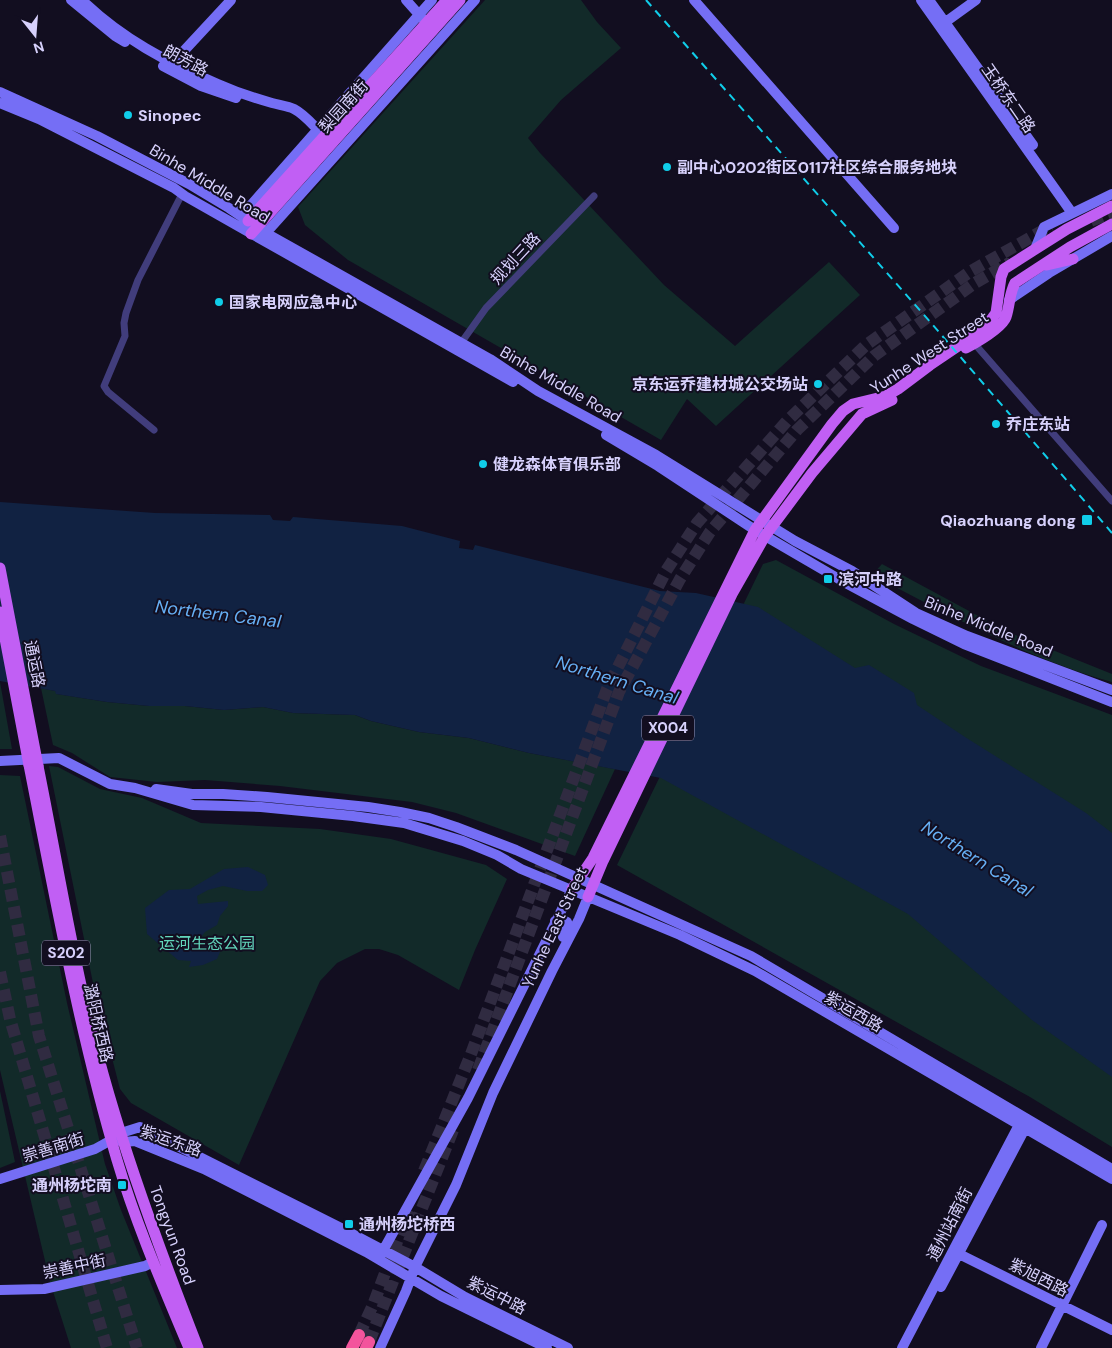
<svg xmlns="http://www.w3.org/2000/svg" width="1112" height="1348" viewBox="0 0 1112 1348" font-family="'DM Sans','Noto Sans SC',sans-serif">
<style>
.green{fill:#122a29}
.water{fill:#112242}
.lines{fill:none;stroke-linecap:round;stroke-linejoin:round}
.highway-tunnel{stroke:#302b41;stroke-width:12;stroke-dasharray:12 6;stroke-linecap:butt}
.street{stroke:#413d7c;stroke-width:7}
.secondary{stroke:#756ef5;stroke-width:10}
.primary{stroke:#c15ff4;stroke-width:11}
.highway{stroke:#f3549c;stroke-width:12}
.rail{stroke:#10cde9;stroke-width:2;stroke-dasharray:8 6;stroke-linecap:butt}
.primary-bridge{stroke:#c15ff4;stroke-width:11}
.poi-dot{fill:#10cde9;stroke:#120e20;stroke-width:2}
.labels{text-anchor:middle;stroke-width:4;stroke-linejoin:round;paint-order:stroke}
.shield{fill:#120e20;stroke:#9c96ba;stroke-width:1}
.shield-label{font-size:15px;font-weight:bold;fill:#d7d1fc}
.street-label{font-size:16px;fill:#d7d1fc;stroke:#120e20}
.poi-label{font-size:16px;font-weight:bold;fill:#d7d1fc;stroke:#120e20;text-anchor:start}
.park-label{font-size:16px;fill:#62d6bc;stroke:#120e20}
.water-label{font-size:18px;font-style:italic;fill:#66aff4;stroke:#120e20}
</style>
<rect width="100%" height="100%" fill="#120e20"/>
<path class="green" d="M485 0H581L597 22 621 48 561 100 528 138 540 153 664 285 735 346 829 262 860 295 716 426 687 399 661 440 348 260 305 225 298 207Z
M776 560 894 624 981 666 1112 715V1147L1030 1097 617 865 763 564Z
M882 564 1008 632 1112 674V682C1028 659 950 615 872 575Z
M0 682 12 749H0Z
M41 688 55 691 57 694 107 702 149 706H185L224 710 263 707 293 713 355 715 371 721 419 732 469 738 529 753 615 769 575 856 456 813 412 802 280 786 205 780 157 782 110 777 72 753 53 745Z
M49 766 58 767 100 789 142 798 201 823 320 829 391 839 486 865 507 879 475 950 459 990 398 955 379 949H365L337 963 320 981 239 1165 131 1103 120 1089 94 988Z
M0 775 20 776 67 1003 105 1164 121 1210 177 1348H71L50 1282 0 1070Z
M0 1091 15 1162 0 1168Z"/>
<path class="water" d="M0 502 155 513 270 515 273 520 290 521 293 517 402 526 460 541 459 548 473 550 475 545 660 591 696 593 758 607 855 668 869 665 914 693 917 705 965 737 1086 813 1112 833V1077L1032 1020 908 914 661 778 529 753 469 738 419 732 371 721 355 715 293 713 263 707 224 710 185 706H149L107 702 56 694 55 691 0 681Z
M248 867 265 875 268 885 262 891H247L223 886 208 890 197 896 198 904 228 901V906L220 916 217 925 205 932 201 937 206 943 218 944 220 952 217 959 203 965 189 967 191 961 178 960 147 934 145 908 169 890 190 889 224 869Z"/>
<g class="lines">
<path class="highway-tunnel" d="M1091 221 1112 213
M0 836 39 1036 137 1348
M0 972 10 1019 107 1348
M478 1070 619 692 680 579 710 532 797 430 874 356 975 283 1011 262
M424 1171 471 1054 607 689 666 571 697 523 787 421 866 345 971 271 1051 226
M359 1335 373 1305 409 1210
M369 1342 453 1130"/>
<path class="street" d="M973 342 1112 501
M461 343 486 308 594 196
M154 430 108 392 104 386 125 336 124 323 126 313 138 280 182 194"/>
<path class="secondary" d="M71 0 115 36 125 42
M82 0C121 38 168 63 218 84 236 92 254 98 272 103 279 105 288 106 294 109 304 114 312 124 320 132
M406 0 422 18
M694 0 894 228
M921 0 1072 213
M929 0 1033 145
M940 26 976 0
M163 66 201 86 236 98
M173 71 181 54 231 0
M0 92 97 136 189 184 229 208 266 233 490 359 538 391 656 455 795 541 852 571 916 613 967 636 1112 690
M0 103 39 119 174 188 185 196 513 382
M235 212 251 205 432 0
M266 233 475 0
M1035 249 1044 227 1112 194
M1009 300 1049 273 1112 236
M606 435 658 466 755 530 844 582 913 619 964 644 1112 702
M0 761 59 758 110 784 135 788 193 805 261 807 353 816 404 823 463 841 497 855 521 869 680 935 755 971 1112 1179
M156 789 192 794H223L267 797 368 807 400 812 429 818 456 827 516 850 751 956 1112 1169
M555 921 561 919 567 922 568 926 563 937
M121 1133 140 1127 341 1228 415 1267 465 1297 568 1348
M0 1179 95 1149 113 1139 124 1142 135 1141 204 1169 366 1252 441 1296 547 1348
M953 1251 1112 1330
M380 1256 468 1098 572 889
M941 1287 1028 1123
M0 1290 44 1289 145 1266 153 1262
M380 1348 406 1291 415 1267 456 1185 493 1093 552 971 579 919 588 897
M902 1348 1022 1119
M1041 1348 1102 1225"/>
<path class="primary" d="M248 221 447 0
M251 234 460 0
M1047 265 1073 259
M966 348C977 342 1002 328 1006 317 1010 305 1009 294 1015 283L1070 247 1112 224
M29 765C55 897 79 1031 117 1160 136 1224 163 1286 189 1348
M38 766C54 845 67 925 85 1003 112 1121 154 1235 198 1348
M572 889 593 858 755 530 832 424 843 411 853 404 886 396 898 389 930 365 970 338 990 321 996 313 1001 277 1004 269 1067 229 1112 206
M588 897 603 861 732 594 765 536 812 473 862 414 892 400"/>
<path class="highway" d="M352 1348 359 1335
M366 1348 369 1342"/>
<path class="rail" d="M646 0 932 324 1112 533"/>
<path class="primary-bridge" d="M0 568 38 766
M0 612 29 765"/>
</g>
<g class="poi-dot">
<circle cx="128" cy="115" r="5"/>
<circle cx="667" cy="167" r="5"/>
<circle cx="219" cy="302" r="5"/>
<circle cx="818" cy="384" r="5"/>
<circle cx="996" cy="424" r="5"/>
<circle cx="483" cy="464" r="5"/>
<rect x="1081" y="514" width="12" height="12" rx="2.5"/>
<rect x="823" y="574" width="10" height="10" rx="2.5"/>
<rect x="117" y="1180" width="10" height="10" rx="2.5"/>
<rect x="344" y="1219" width="10" height="10" rx="2.5"/>
</g>
<g class="labels">
<g class="shield">
<rect x="642" y="715.5" width="52" height="25" rx="4"/>
<rect x="42" y="940.5" width="48" height="25" rx="4"/>
</g>
<g class="shield-label">
<text x="668" y="733">X004</text>
<text x="66" y="958">S202</text>
</g>
<g class="street-label">
<text transform="translate(186 60) rotate(28)" y="6">朗芳路</text>
<text transform="translate(1009 98) rotate(55)" y="6">玉桥东二路</text>
<text transform="translate(343 106) rotate(-48)" y="6">梨园南街</text>
<text transform="translate(210 183) rotate(31)" y="6">Binhe Middle Road</text>
<text transform="translate(515 258) rotate(-47)" y="6">规划三路</text>
<text transform="translate(929 352) rotate(-33)" y="6">Yunhe West Street</text>
<text transform="translate(561 384) rotate(30)" y="6">Binhe Middle Road</text>
<text transform="translate(989 626) rotate(22)" y="6">Binhe Middle Road</text>
<text transform="translate(35 664) rotate(79)" y="6">通运路</text>
<text transform="translate(554 927) rotate(-65)" y="6">Yunhe East Street</text>
<text transform="translate(854 1011) rotate(30)" y="6">紫运西路</text>
<text transform="translate(99 1023) rotate(77)" y="6">潞阳桥西路</text>
<text transform="translate(171 1140) rotate(19)" y="6">紫运东路</text>
<text transform="translate(53 1147) rotate(-17)" y="6">崇善南街</text>
<text transform="translate(949 1224) rotate(-63)" y="6">通州站南街</text>
<text transform="translate(173 1235) rotate(70)" y="6">Tongyun Road</text>
<text transform="translate(74 1266) rotate(-12)" y="6">崇善中街</text>
<text transform="translate(1039 1277) rotate(27)" y="6">紫旭西路</text>
<text transform="translate(497 1295) rotate(27)" y="6">紫运中路</text>
</g>
<g class="poi-label">
<text x="138" y="121">Sinopec</text>
<text x="677" y="173">副中心0202街区0117社区综合服务地块</text>
<text x="229" y="308">国家电网应急中心</text>
<text x="808" y="390" text-anchor="end">京东运乔建材城公交场站</text>
<text x="1006" y="430">乔庄东站</text>
<text x="493" y="470">健龙森体育俱乐部</text>
<text x="1076" y="526" text-anchor="end">Qiaozhuang dong</text>
<text x="838" y="585">滨河中路</text>
<text x="112" y="1191" text-anchor="end">通州杨坨南</text>
<text x="359" y="1230">通州杨坨桥西</text>
</g>
<g class="park-label">
<text x="207" y="949">运河生态公园</text>
</g>
<g class="water-label">
<text transform="translate(218 614) rotate(7)" y="6">Northern Canal</text>
<text transform="translate(617 680) rotate(17)" y="6">Northern Canal</text>
<text transform="translate(977 859) rotate(32)" y="6">Northern Canal</text>
</g>
</g>
<g transform="translate(35 35) rotate(163)" stroke="#120e20" stroke-width="4" paint-order="stroke">
<path d="M0-4L9 19L0 12L-9 19Z" fill="#d7d1fc"/>
<text y="-8" font-size="14" font-weight="bold" text-anchor="middle" fill="#d7d1fc">N</text>
</g>
</svg>
